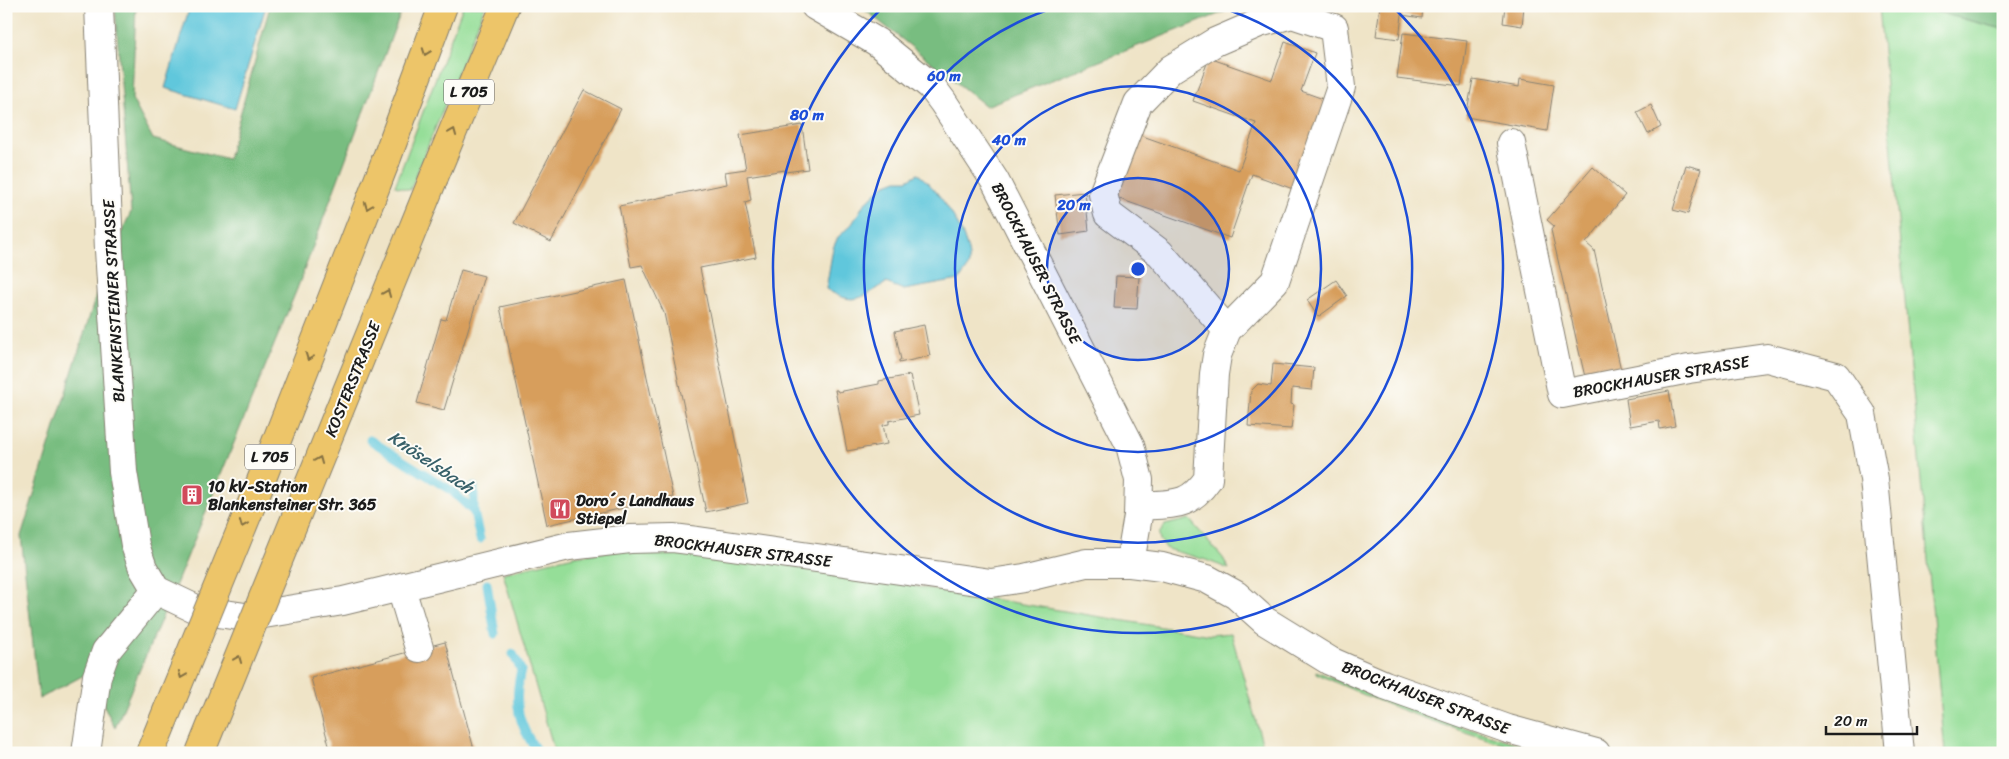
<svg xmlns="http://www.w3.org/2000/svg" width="2009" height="759" viewBox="0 0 2009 759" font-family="Sriracha,sans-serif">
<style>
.green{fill:#95de98;stroke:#587d5a}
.forest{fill:#78bd80;stroke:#4a6c4e}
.water{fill:#60c7dc;stroke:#3e727c}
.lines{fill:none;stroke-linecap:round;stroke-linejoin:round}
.stream{stroke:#60c7dc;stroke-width:9}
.building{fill:#d79e5b}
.minor-casing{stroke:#868072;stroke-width:30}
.major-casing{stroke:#868072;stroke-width:30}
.minor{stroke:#fff;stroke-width:28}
.major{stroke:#edc569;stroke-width:28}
.major-bridge-casing{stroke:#868072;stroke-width:30;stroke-linecap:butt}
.major-bridge{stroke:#edc569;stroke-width:28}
.oneway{stroke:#847042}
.ring{fill:none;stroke:#1d4ed8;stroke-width:2.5}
.labels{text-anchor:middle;stroke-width:4;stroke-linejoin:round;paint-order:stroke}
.shield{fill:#fdfcf7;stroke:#605f5e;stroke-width:1}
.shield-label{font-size:15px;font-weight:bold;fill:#1c1c1c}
.street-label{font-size:16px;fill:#1c1c1c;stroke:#fdfcf7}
.poi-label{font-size:16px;font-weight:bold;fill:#1c1c1c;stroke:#fdfcf7;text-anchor:start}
.water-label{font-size:18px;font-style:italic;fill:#376069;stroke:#fdfcf7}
.centre{fill:#1d4ed8;stroke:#fdfcf7;stroke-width:2.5}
.ring-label{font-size:15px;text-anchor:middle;font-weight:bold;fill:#1d4ed8;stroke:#fdfcf7;stroke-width:4;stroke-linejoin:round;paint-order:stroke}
</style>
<rect width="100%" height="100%" fill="#fdfcf7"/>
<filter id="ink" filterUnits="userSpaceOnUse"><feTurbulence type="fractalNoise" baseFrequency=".02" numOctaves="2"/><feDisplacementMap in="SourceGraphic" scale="10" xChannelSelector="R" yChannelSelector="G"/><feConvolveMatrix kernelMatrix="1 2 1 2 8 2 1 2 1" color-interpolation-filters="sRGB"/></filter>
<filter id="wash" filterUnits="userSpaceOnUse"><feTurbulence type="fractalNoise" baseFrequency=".0096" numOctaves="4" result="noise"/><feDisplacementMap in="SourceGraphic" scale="20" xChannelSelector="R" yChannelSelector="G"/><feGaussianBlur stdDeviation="1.12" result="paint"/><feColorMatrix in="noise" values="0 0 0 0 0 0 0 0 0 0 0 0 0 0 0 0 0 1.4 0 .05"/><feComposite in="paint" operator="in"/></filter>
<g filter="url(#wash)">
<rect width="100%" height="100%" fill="#efe4c7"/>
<path class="green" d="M463 6H485L410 190 395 186Z
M1879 6H1914L2003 29V753H1945Z
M1189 519 1223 558 1229 569 1206 560 1167 549 1160 540 1159 534 1165 525Z
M664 545 1210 635 1231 633 1265 753H555L503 573 574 556Z
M1316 671 1422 714 1547 753H1533C1459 731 1385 707 1316 673Z"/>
<path class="forest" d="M115 6H136L132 99 153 139 228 159 270 6H403L297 289 177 582 115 728 88 673 39 699 21 536 104 270 131 212Z
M860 6H1239L986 106Z
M1913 6H2003V29Z"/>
<path class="water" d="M190 6H266L235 109 165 88Z
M918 174C938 188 972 238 969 264 968 269 962 276 959 280L904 290 886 283C860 299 854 306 826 289L833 248 838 237 852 224 864 204 884 185 897 180H907Z"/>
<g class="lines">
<path class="stream" d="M370 440 452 491 474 512 480 539
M474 487V512
M487 584 495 634
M513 654 521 670C513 704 518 724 538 753"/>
</g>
<g id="blocks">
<path class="building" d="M1380 6H1423L1422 18 1402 15 1399 39 1376 36Z
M1505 6H1524L1522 26 1503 23Z
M1403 33 1467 41 1461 86 1397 78Z
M1285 42 1315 53 1301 91 1326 100 1293 189 1252 174 1230 238 1114 197 1137 134 1239 170 1256 123 1193 101 1209 58 1272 80Z
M1473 79 1519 87 1520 79 1554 85 1547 131 1466 117Z
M584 90 621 109 551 242 514 223Z
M1651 105 1661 127 1648 134 1637 112Z
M802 125 808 169 785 172V170L747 176 751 200 745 202 756 257 700 268 748 503 706 512 664 313 642 265 631 267 619 206 727 184 725 172 746 169 740 135Z
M1686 165 1701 169 1688 214 1673 210Z
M1593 167 1625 195 1586 243 1594 250 1621 370 1585 377 1551 230 1554 226 1547 220Z
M1085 192 1089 231 1060 235 1055 195Z
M461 270 484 276 444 410 417 403 441 319 446 320Z
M1116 276 1139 277 1137 309 1114 308Z
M626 280 673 497 547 525 500 307Z
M1336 280 1347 296 1318 317 1307 300Z
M924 325 930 356 899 363V360H901L895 331Z
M1273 364 1314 368 1312 390 1292 388 1291 404 1294 405 1291 429 1248 426 1251 391 1258 384 1271 386Z
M910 375 919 415 889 421V424L883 425 887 444 847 451 835 390H837L838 392 879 384V381Z
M1669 391 1675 426 1660 429 1659 421 1630 426 1626 399Z
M186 487 202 492 198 503 182 498Z
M445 642 475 753H331L311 678Z"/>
</g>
</g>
<g filter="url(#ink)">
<use href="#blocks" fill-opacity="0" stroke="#868072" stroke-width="1"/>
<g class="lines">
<g class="minor-casing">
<path id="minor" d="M99 6 109 250 123 472 135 545 143 568 156 590
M815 6 877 42 931 86 943 102 995 181 1130 445 1139 480 1138 516 1130 563
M1511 143 1562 394 1689 369 1767 358 1836 376 1862 414 1874 479 1900 753
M1139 506C1172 503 1187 509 1208 479L1214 374 1217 355 1227 330 1160 253 1108 214 1103 194 1138 103 1171 69 1215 42 1259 23 1292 14 1334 28 1341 87 1275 281 1227 330
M401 588 419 648
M156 590 198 610 245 617 343 601 569 546 630 539 673 538 697 541 991 583 1024 578 1086 563H1130L1162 567 1207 579 1236 595 1265 621 1330 661 1385 685 1508 729 1596 753
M86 753 97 676 106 651 156 590"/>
</g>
<g class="major-casing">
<path id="major" d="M386 160 443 6
M434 177 505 6"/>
</g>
<use href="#minor" class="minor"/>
<use href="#major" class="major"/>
<g class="major-bridge-casing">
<path id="major-bridge" d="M150 753 259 486 386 160
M200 753 434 177"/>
</g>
<use href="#major-bridge" class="major-bridge"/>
</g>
<defs><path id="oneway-chevron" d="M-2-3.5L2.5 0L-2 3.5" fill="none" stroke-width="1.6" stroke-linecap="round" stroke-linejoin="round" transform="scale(1.25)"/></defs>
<g class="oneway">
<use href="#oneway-chevron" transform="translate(426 52) rotate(110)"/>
<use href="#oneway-chevron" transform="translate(453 132) rotate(-68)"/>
<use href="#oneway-chevron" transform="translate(368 206) rotate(111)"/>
<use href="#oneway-chevron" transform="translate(387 293) rotate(-68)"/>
<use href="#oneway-chevron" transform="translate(309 357) rotate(111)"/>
<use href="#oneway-chevron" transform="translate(319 460) rotate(-68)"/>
<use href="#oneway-chevron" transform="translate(243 524) rotate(112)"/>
<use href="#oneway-chevron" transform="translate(238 659) rotate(-68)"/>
<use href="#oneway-chevron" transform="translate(182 675) rotate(112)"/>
</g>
</g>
<circle cx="1138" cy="269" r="91" fill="#1d4ed8" fill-opacity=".12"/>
<g class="ring">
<circle cx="1138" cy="269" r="91"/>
<circle cx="1138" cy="269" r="183"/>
<path d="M1216 6A274 274 0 1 1 1060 6"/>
<path d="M1392 6A365 365 0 1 1 884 6"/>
</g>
<defs>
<g id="building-square" transform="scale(1.125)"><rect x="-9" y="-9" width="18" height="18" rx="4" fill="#d1495b" stroke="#fdfcf7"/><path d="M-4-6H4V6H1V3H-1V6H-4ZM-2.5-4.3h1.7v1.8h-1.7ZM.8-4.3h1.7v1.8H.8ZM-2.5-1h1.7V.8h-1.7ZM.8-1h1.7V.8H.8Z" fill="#fff"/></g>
<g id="restaurant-square" transform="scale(1.125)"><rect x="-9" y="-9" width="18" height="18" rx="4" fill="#d1495b" stroke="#fdfcf7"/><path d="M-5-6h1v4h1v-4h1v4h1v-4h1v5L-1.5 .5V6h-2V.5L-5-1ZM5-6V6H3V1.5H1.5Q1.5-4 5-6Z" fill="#fff"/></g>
</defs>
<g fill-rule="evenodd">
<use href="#building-square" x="192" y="495"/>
<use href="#restaurant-square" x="560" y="509"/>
</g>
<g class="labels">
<g class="shield">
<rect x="444" y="79.5" width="50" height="25" rx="4"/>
<rect x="245" y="444.5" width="50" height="25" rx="4"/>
</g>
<g class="shield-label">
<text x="469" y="97">L 705</text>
<text x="270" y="462">L 705</text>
</g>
<g class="street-label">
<text transform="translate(1037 263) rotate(63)" y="6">BROCKHAUSER STRASSE</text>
<text transform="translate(113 301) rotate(-93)" y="6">BLANKENSTEINER STRASSE</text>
<text transform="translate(1661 376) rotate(-10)" y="6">BROCKHAUSER STRASSE</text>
<text transform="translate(352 379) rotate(-68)" y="6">KOSTERSTRASSE</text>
<text transform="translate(743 550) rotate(7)" y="6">BROCKHAUSER STRASSE</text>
<text transform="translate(1426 697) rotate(21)" y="6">BROCKHAUSER STRASSE</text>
</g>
<g class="poi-label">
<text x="208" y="492">10 kV-Station<tspan x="208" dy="18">Blankensteiner Str. 365</tspan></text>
<text x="576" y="506">Doro´s Landhaus<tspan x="576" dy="18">Stiepel</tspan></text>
</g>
<g class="water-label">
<text transform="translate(431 462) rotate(34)" y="6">Knöselsbach</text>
</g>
</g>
<circle cx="1138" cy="269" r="8" class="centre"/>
<g class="ring-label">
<text x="944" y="81">60 m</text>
<text x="807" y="120">80 m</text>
<text x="1009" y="145">40 m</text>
<text x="1074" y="210">20 m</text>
</g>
<rect width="2009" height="759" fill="none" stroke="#fdfcf7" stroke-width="25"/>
<path d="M1826 726v8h91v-8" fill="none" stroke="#1c1c1c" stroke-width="2.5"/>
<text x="1834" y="726" font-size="15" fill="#1c1c1c" stroke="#fdfcf7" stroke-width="4" paint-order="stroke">20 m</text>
</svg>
